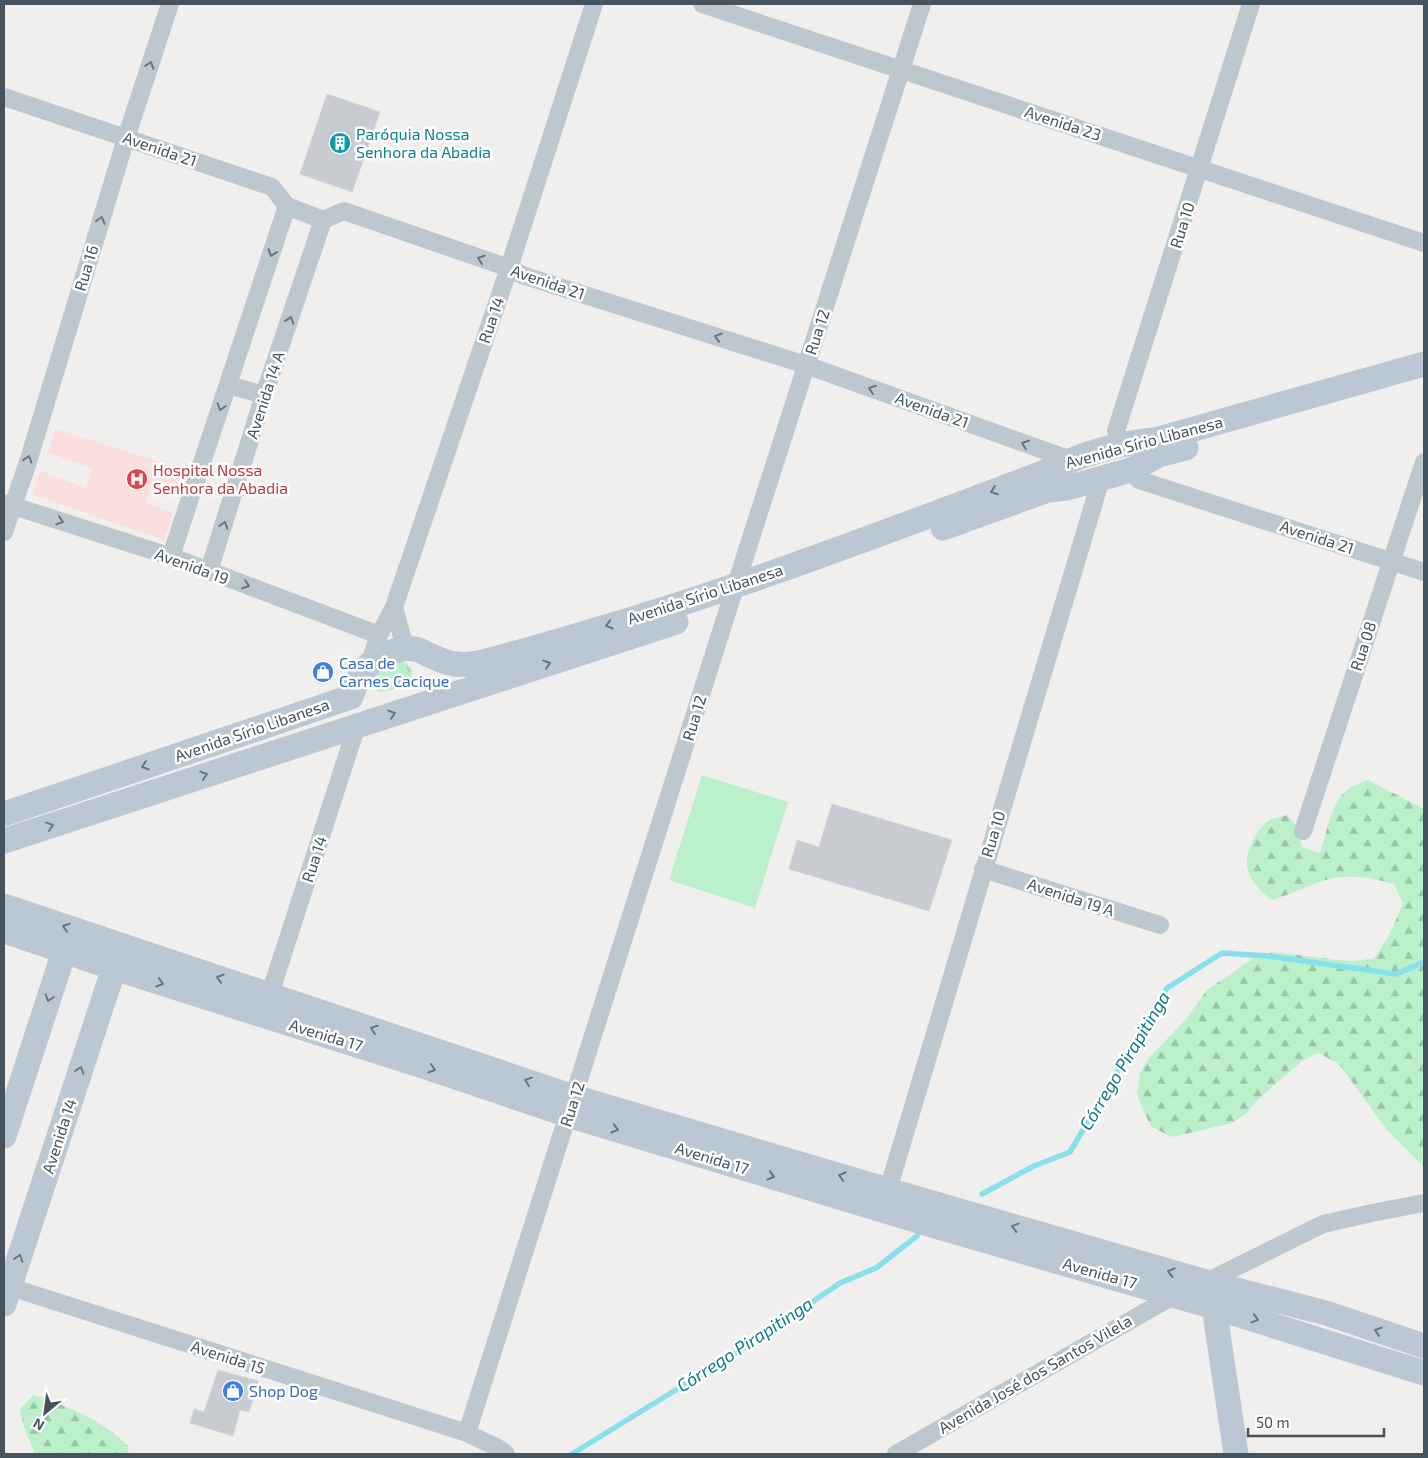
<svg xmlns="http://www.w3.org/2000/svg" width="1428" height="1458" viewBox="0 0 1428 1458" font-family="'Exo 2',sans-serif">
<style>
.medical{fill:#fbdede}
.grass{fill:#bcf0cb}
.forest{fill:url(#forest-firs)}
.park{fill:url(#park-tufts)}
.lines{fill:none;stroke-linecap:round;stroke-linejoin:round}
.stream{stroke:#88e0ed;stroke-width:5.5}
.building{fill:#c8ccd1;stroke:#d2d5da}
.street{stroke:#bcc7ce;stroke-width:18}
.secondary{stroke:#bbc8d3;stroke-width:25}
.oneway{stroke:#69767e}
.oneway2{stroke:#697680}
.labels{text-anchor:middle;stroke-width:5;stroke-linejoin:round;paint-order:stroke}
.street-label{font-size:16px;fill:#46535c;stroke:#fff}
.culture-label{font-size:16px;fill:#0d838f;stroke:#fff;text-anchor:start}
.health-label{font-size:16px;fill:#be3a42;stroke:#fff;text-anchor:start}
.shop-label{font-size:16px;fill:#366cbe;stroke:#fff;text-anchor:start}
.water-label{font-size:18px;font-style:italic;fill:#0b7c8c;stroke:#fff}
</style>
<defs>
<pattern id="forest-firs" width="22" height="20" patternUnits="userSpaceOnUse" patternTransform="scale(1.25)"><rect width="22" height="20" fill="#bcf0cb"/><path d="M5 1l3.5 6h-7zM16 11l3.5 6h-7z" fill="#9bc5a8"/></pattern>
<pattern id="park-tufts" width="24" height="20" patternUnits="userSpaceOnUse" patternTransform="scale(1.25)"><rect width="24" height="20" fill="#bcf0cb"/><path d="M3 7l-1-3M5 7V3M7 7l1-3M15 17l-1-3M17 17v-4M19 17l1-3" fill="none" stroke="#9bc5a8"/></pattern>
</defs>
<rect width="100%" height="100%" fill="#f1eeee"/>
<path class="medical" d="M56 429 187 471 179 497 151 487 146 503 173 513 164 540 32 494 40 471 86 488 92 468 48 453Z"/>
<path class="grass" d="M702 775 788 802 755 908 669 880Z"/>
<path class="forest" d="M1368 780 1424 809V1167L1387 1130 1339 1064 1318 1053 1302 1061 1258 1099 1247 1113 1232 1123 1172 1137 1152 1127 1143 1111 1137 1093 1140 1073 1148 1059 1186 1019 1207 990 1258 955 1274 952 1337 960 1356 961 1374 958C1387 941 1395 923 1403 903L1394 884C1373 878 1351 874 1329 879 1310 884 1291 895 1271 900 1252 884 1239 868 1252 843 1255 835 1261 826 1268 821 1273 818 1281 817 1287 815L1298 828 1302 847 1320 853C1328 831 1330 799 1353 786 1358 784 1363 782 1368 780Z
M33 1395C67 1406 103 1420 129 1447L127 1454H35L24 1427 20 1409Z"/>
<path class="park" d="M400 659C408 663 414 670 412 680 404 687 387 693 377 691L369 681V674Z"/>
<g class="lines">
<path class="stream" d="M982 1194 1034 1166 1070 1152 1167 988 1222 953 1268 956 1396 974 1424 962
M572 1454 755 1341 840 1283 876 1268 917 1236"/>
</g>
<path class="building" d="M327 94 380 112 352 192 300 174Z
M832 804 952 840 929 911 789 869 797 840 819 847Z
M218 1370 258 1381 249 1412 240 1410 233 1436 190 1423 194 1409 204 1412Z"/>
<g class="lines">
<path class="street" d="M702 4 1424 243
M4 97 272 187 287 206 323 220 344 211 509 268 522 275 806 365 1071 460
M228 385 264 395
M1122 445 1116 431 1251 4
M1131 470 1139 480 1424 572
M4 503 172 557 379 635
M4 532 28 462 126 138 170 4
M172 557 173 550 287 206
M209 571 264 395 323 220
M394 607 405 648
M369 665 379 635 394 607 509 268 594 4
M1303 831 1424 462
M983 869 1160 925
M270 994 357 725
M888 1190 1101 479
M4 1285 467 1433 498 1448 506 1454
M467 1433 724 622 922 4
M896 1454 1175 1295 1206 1282 1323 1224 1372 1213 1424 1203"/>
<path class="secondary" d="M943 528 1048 490 1067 488 1131 470 1159 455 1186 448
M4 814 351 697C355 686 360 672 370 664 382 654 403 645 419 650 424 652 430 656 436 658 452 666 470 666 487 661 571 638 655 613 737 585 840 550 941 511 1043 473 1077 456 1116 443 1155 440L1424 364
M4 841 676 622
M4 906 574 1097 905 1195 1206 1282 1326 1313 1424 1346
M4 931 114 968 423 1066 568 1115 935 1226 1214 1307 1424 1373
M4 1136 64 952
M1210 1293 1214 1307 1236 1454
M4 1304 114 968"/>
</g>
<defs><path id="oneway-chevron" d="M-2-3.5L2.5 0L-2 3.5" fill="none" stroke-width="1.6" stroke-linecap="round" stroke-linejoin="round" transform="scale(1.25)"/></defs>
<g class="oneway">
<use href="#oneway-chevron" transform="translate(150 65) rotate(-72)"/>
<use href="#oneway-chevron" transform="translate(101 220) rotate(-73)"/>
<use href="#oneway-chevron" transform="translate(272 253) rotate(108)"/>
<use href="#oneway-chevron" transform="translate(481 259) rotate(-161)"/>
<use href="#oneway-chevron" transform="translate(290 320) rotate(-71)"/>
<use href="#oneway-chevron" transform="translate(718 337) rotate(-162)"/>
<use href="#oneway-chevron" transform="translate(872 389) rotate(-160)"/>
<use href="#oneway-chevron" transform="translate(221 407) rotate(108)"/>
<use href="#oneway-chevron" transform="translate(1025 444) rotate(-160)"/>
<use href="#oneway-chevron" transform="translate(28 459) rotate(-73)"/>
<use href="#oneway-chevron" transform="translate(60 521) rotate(18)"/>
<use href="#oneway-chevron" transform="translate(224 525) rotate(-72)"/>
<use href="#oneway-chevron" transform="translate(246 585) rotate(20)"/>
</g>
<g class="oneway2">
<use href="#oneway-chevron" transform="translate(994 491) rotate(160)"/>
<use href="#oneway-chevron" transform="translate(609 625) rotate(163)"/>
<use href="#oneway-chevron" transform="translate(547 664) rotate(-18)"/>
<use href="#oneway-chevron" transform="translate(392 714) rotate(-18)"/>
<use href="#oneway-chevron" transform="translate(145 766) rotate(161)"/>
<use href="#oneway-chevron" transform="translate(204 775) rotate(-18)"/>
<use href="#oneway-chevron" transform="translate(50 826) rotate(-18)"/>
<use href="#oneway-chevron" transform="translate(66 927) rotate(-162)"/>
<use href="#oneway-chevron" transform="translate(220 978) rotate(-162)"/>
<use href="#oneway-chevron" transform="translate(160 983) rotate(17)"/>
<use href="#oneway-chevron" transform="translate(49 998) rotate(108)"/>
<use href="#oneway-chevron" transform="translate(374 1029) rotate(-161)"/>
<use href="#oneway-chevron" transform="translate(432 1069) rotate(19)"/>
<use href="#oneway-chevron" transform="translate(80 1070) rotate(-72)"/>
<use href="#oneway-chevron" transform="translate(528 1081) rotate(-161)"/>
<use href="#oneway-chevron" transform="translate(615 1129) rotate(17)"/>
<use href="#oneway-chevron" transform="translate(771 1176) rotate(17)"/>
<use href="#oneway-chevron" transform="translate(842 1176) rotate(-163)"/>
<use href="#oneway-chevron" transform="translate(1015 1227) rotate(-164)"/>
<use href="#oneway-chevron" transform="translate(19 1258) rotate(-72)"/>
<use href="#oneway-chevron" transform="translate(1171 1272) rotate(-164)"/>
<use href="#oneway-chevron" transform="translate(1255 1319) rotate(17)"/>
<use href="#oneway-chevron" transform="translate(1378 1331) rotate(-162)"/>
</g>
<defs>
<g id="building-disc" transform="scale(1.125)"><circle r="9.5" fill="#0f9aa8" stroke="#fff"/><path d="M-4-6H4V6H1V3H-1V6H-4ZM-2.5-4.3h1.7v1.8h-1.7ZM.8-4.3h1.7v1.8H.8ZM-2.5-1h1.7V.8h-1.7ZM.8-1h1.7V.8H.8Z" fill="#fff"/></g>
<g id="hospital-disc" transform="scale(1.125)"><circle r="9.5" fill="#e0444e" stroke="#fff"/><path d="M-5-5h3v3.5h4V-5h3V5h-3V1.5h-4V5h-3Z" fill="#fff"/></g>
<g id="shop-disc" transform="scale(1.125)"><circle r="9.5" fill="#3f7fe0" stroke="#fff"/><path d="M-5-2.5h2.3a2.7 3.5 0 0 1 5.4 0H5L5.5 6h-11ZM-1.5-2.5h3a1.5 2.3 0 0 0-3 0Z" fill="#fff"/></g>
</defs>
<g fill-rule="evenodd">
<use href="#building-disc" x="340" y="143"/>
<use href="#hospital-disc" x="137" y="479"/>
<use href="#shop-disc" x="323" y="672"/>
<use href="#shop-disc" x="233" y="1391"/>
</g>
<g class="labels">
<g class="street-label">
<text transform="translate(1063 123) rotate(18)" y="6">Avenida 23</text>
<text transform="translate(160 149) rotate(19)" y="6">Avenida 21</text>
<text transform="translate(1182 225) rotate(-72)" y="6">Rua 10</text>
<text transform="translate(86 268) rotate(-73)" y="6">Rua 16</text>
<text transform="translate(548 282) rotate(19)" y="6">Avenida 21</text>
<text transform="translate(491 320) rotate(-71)" y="6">Rua 14</text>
<text transform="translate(817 332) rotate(-72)" y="6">Rua 12</text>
<text transform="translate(265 395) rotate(-72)" y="6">Avenida 14 A</text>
<text transform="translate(932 410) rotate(20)" y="6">Avenida 21</text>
<text transform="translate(1144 442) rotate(-15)" y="6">Avenida Sírio Libanesa</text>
<text transform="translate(1317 537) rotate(18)" y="6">Avenida 21</text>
<text transform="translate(192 566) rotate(20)" y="6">Avenida 19</text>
<text transform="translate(705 594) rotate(-18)" y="6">Avenida Sírio Libanesa</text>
<text transform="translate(1363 646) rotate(-72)" y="6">Rua 08</text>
<text transform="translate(694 718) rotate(-73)" y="6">Rua 12</text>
<text transform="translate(252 730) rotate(-19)" y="6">Avenida Sírio Libanesa</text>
<text transform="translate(993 834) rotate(-73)" y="6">Rua 10</text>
<text transform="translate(314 859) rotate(-72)" y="6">Rua 14</text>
<text transform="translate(1071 897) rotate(18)" y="6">Avenida 19 A</text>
<text transform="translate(326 1035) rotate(17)" y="6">Avenida 17</text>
<text transform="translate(572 1104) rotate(-72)" y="6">Rua 12</text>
<text transform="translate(59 1136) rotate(-72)" y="6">Avenida 14</text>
<text transform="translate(712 1158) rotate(17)" y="6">Avenida 17</text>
<text transform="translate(1100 1273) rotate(16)" y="6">Avenida 17</text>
<text transform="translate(228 1357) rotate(18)" y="6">Avenida 15</text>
<text transform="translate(1035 1374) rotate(-30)" y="6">Avenida José dos Santos Vilela</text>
</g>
<g class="culture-label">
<text x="356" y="140">Paróquia Nossa<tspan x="356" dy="18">Senhora da Abadia</tspan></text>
</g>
<g class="health-label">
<text x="153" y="476">Hospital Nossa<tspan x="153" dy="18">Senhora da Abadia</tspan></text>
</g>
<g class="shop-label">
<text x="339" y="669">Casa de<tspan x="339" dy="18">Carnes Cacique</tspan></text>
<text x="249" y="1397">Shop Dog</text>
</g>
<g class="water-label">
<text transform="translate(1125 1061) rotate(-59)" y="6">Córrego Pirapitinga</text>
<text transform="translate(745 1345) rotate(-33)" y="6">Córrego Pirapitinga</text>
</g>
</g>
<rect width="1428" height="1458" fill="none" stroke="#46535c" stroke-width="10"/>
<g transform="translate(45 1413) rotate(209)" stroke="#ffffff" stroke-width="4" paint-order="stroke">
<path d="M0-4L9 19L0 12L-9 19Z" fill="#46535c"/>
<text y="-8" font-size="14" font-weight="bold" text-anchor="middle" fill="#46535c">N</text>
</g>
<path d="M1248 1428v8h136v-8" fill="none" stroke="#46535c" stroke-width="2.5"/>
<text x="1256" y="1428" font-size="15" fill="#46535c" stroke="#ffffff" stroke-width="4" paint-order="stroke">50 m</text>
</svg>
